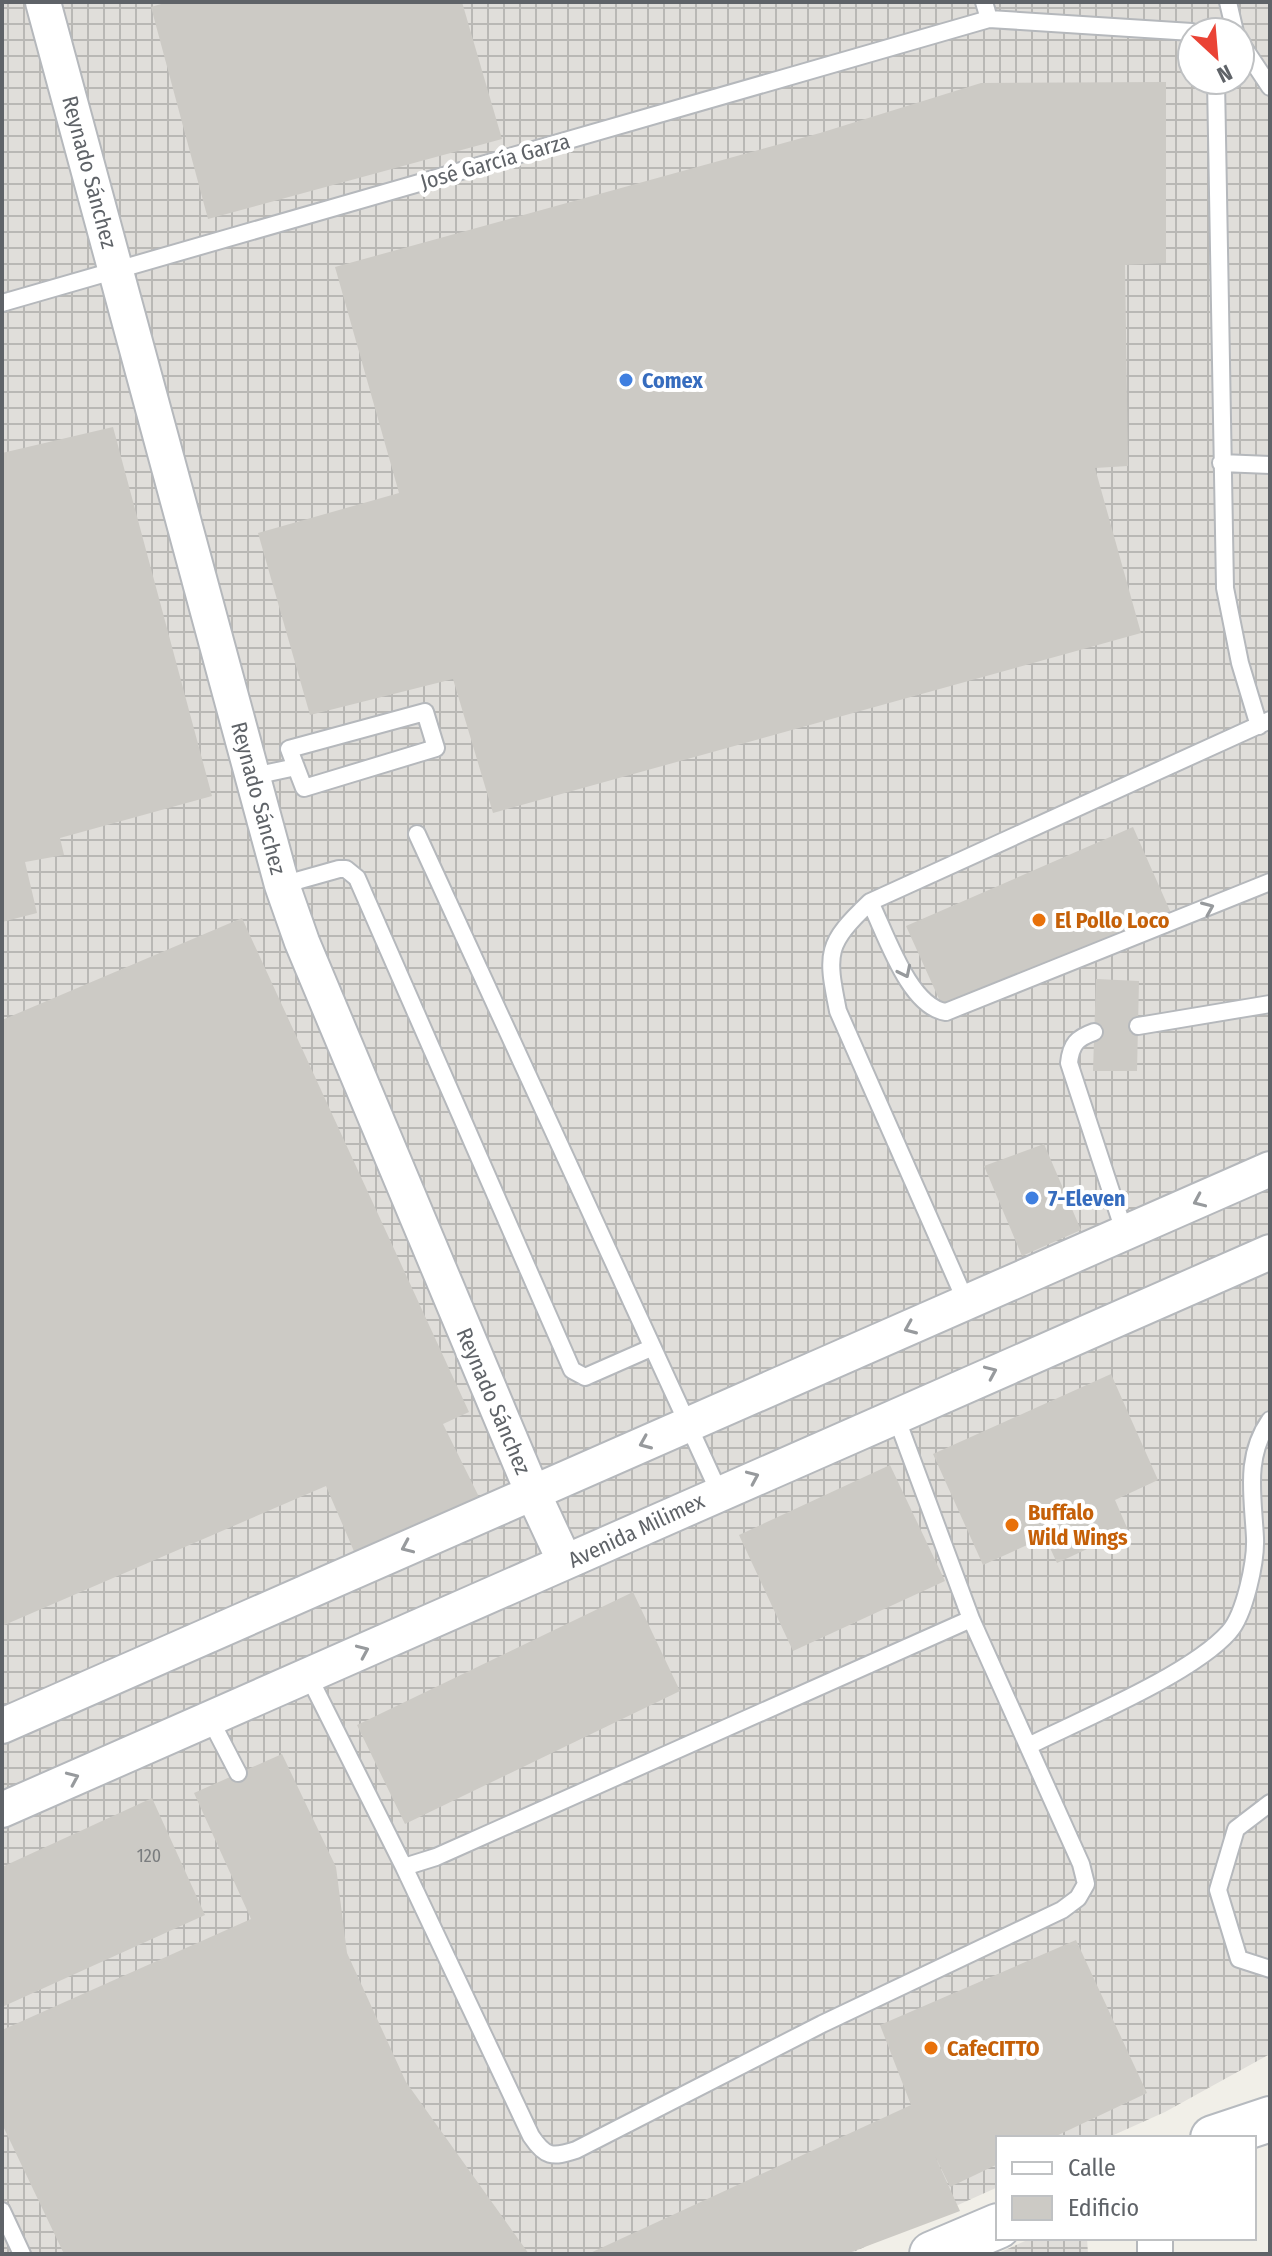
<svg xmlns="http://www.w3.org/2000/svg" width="1272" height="2256" viewBox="0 0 1272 2256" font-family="'Fira Sans Condensed',sans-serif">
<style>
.industrial{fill:url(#industrial-grid);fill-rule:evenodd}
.building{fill:#cccac5}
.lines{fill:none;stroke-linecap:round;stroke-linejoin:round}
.lane-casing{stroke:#b5b8bc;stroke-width:20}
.street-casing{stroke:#b5b8bc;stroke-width:38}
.secondary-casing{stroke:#b6babf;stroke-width:48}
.lane{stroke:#fff;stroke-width:16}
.street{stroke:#fff;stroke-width:34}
.secondary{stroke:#fff;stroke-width:44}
.oneway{stroke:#979a9d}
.shop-dot{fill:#3f7fe0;stroke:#fff;stroke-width:3}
.food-dot{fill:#e8710a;stroke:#fff;stroke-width:3}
.labels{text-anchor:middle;stroke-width:8;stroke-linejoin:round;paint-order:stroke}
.number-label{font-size:18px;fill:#7a7d7f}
.street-label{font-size:22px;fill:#5f6368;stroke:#fff}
.shop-label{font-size:22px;font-weight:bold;fill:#366cbe;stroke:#fff;text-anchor:start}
.food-label{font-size:22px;font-weight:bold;fill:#c56008;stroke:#fff;text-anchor:start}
</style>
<defs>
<pattern id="industrial-grid" width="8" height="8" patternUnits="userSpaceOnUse" patternTransform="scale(2)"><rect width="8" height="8" fill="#e0deda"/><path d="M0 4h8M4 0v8" fill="none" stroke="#b9b8b5"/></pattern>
</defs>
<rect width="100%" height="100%" fill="#f1efe8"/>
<path class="industrial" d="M2 2H1270V2054L1165 2112 1107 2138H998V2187L849 2254H2ZM1192 32H1240V80H1192Z
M1032 2238H1087L1088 2254H996Z"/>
<path class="building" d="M168 2H462L502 139 208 219 151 7Z
M1166 82V263L1125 265 1128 466 1095 468 1141 633 493 813 453 679 310 715 258 533 399 493 335 267 820 133 981 83Z
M113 427 212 796 60 838 64 855 25 862 37 913 2 922V453Z
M1133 827 1171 913 944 1010 906 926Z
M242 918 469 1412 443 1424 481 1501 356 1556 326 1486 2 1626V1020Z
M1096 979 1139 981 1137 1071H1093Z
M1044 1144 1081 1230 1022 1256 984 1166Z
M1111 1374 1158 1480 1115 1500 1128 1530 1057 1563 1045 1537 983 1565 933 1454Z
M890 1465 945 1581 793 1651 739 1535Z
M633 1592 680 1691 405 1824 357 1725Z
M282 1754 336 1867 347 1953 406 2082 529 2254H64L2 2124V2030L251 1919 194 1793Z
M152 1798 205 1915 2 2007V1867Z
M1076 1940 1147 2093 1052 2138H998V2164L950 2187 935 2156 960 2211 846 2254H588L911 2105 880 2025Z"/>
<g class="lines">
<g class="lane-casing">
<path id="lane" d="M984 2 989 19
M1228 2 1235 32
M1240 42 1270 87
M1216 80 1225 588 1240 663 1259 726
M2 303 989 19 1192 32
M1221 463 1270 465
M425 712 436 748 304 788 289 749Z
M254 776 296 767
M417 834 719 1492
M282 885 339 869H346L357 878 572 1370 585 1377 651 1348
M870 902C886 934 909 1007 946 1012L1270 882
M1138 1026 1270 1004
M1094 1032C1077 1038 1071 1044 1069 1063L1125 1234
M967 1304 838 1011C826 952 826 944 870 902L1270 720
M308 1675 404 1867 436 1857 971 1619 895 1414
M210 1719 238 1773
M1028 1746C1081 1720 1192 1674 1229 1632 1245 1614 1256 1561 1255 1538 1253 1496 1244 1457 1270 1420
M1270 1803 1236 1829 1218 1890 1239 1959 1270 1969
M404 1867 531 2136C545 2157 552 2158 576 2150L822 2024 1062 1910 1078 1898 1086 1884 1081 1864 971 1619
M2 2211 22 2254"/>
</g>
<g class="street-casing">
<path id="street" d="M43 2 282 885 302 942 532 1491 565 1562
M2 1726 1270 1169
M2 1810 1270 1252
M1155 2254V2238"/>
</g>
<g class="secondary-casing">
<path id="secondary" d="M1213 2138 1270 2119
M932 2254 998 2226"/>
</g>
<use href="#lane" class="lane"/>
<use href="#street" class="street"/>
<use href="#secondary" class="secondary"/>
</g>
<defs><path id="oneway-chevron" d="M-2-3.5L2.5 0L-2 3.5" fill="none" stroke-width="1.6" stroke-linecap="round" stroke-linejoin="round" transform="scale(2)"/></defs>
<g class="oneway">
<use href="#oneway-chevron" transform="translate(1208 908) rotate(-23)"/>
<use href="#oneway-chevron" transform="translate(905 972) rotate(64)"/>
<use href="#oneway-chevron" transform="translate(1199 1201) rotate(156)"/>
<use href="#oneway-chevron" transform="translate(910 1328) rotate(157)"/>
<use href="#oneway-chevron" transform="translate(991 1372) rotate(-24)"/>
<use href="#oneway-chevron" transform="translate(645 1443) rotate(157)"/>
<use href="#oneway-chevron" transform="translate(753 1477) rotate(-24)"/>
<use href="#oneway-chevron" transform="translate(407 1547) rotate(156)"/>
<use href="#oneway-chevron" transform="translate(363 1651) rotate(-24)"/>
<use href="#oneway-chevron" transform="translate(73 1778) rotate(-24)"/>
</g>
<g class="shop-dot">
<circle cx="626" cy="380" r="8"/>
<circle cx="1032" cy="1198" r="8"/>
</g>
<g class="food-dot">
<circle cx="1039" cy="920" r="8"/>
<circle cx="1012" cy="1525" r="8"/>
<circle cx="931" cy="2048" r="8"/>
</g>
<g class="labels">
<g class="number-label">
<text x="149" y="1862">120</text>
</g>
<g class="street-label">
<text transform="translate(495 161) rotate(-16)" y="8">José García Garza</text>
<text transform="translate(90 172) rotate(75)" y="8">Reynado Sánchez</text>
<text transform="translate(259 798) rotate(75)" y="8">Reynado Sánchez</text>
<text transform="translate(494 1401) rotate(67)" y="8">Reynado Sánchez</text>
<text transform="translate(636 1530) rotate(-25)" y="8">Avenida Milimex</text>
</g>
<g class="shop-label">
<text x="642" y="388">Comex</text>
<text x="1048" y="1206">7-Eleven</text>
</g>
<g class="food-label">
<text x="1055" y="928">El Pollo Loco</text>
<text x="1028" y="1520">Buffalo<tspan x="1028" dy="25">Wild Wings</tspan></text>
<text x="947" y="2056">CafeCITTO</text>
</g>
</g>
<rect width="1272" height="2256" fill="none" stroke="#5f6368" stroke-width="8"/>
<rect x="996" y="2136" width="260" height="104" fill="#ffffff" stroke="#bfc1c3" stroke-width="2"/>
<rect x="1012" y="2162" width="40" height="12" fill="#ffffff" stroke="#bfc1c3" stroke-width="2"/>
<text x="1068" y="2176" font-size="24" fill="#5f6368">Calle</text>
<rect x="1012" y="2196" width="40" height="24" fill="#cccac5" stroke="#bfc1c3" stroke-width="2"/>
<text x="1068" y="2216" font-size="24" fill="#5f6368">Edificio</text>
<g transform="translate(1216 56) rotate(154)"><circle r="38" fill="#ffffff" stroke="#bfc1c3" stroke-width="2"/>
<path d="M0-6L14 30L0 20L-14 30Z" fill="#ea4335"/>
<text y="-12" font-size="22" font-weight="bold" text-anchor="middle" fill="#5f6368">N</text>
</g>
</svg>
